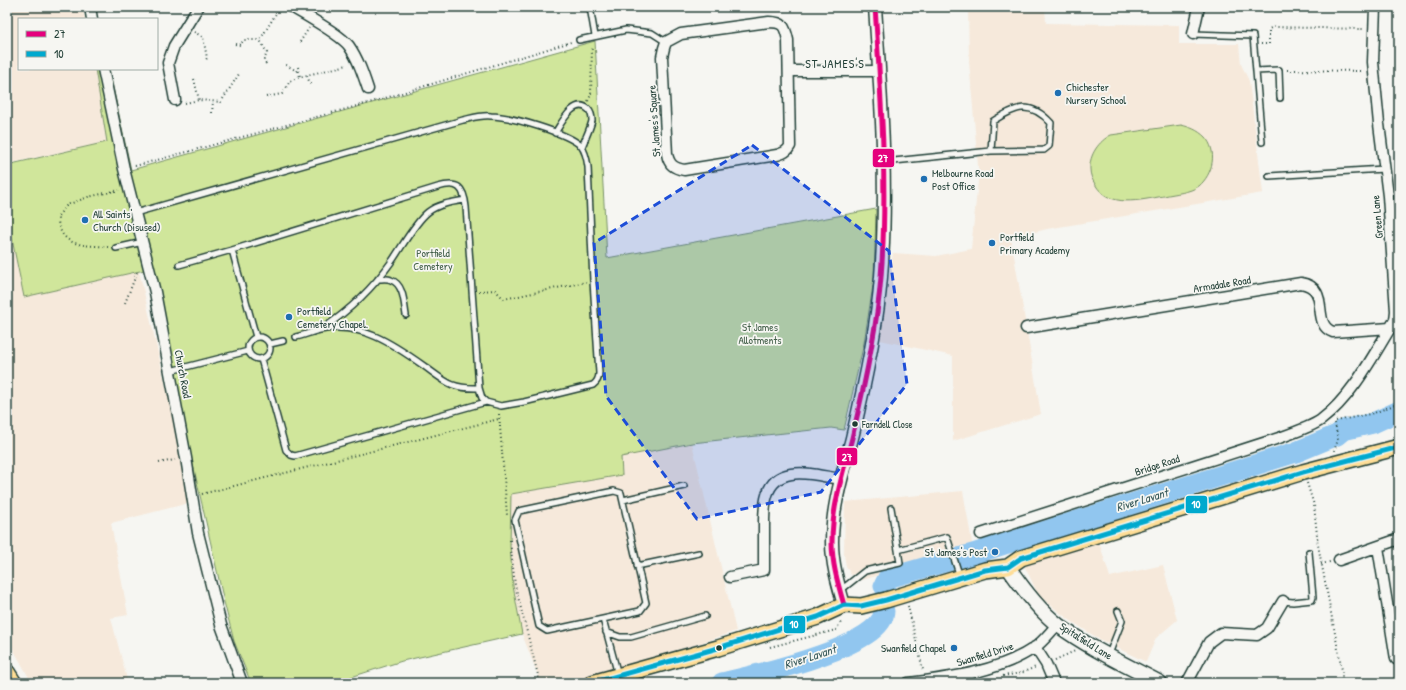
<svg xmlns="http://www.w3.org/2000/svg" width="1406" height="690" viewBox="0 0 1406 690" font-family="'Patrick Hand',sans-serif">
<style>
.built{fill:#f6e9db}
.green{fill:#d0e69b;stroke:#789268}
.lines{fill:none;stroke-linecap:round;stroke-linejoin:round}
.river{stroke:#91c6ef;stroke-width:21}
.service-casing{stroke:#1f3d34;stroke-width:8}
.minor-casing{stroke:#1f3d34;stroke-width:13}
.tertiary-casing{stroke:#1f3d34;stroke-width:15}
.secondary-casing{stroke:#1f3d34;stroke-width:17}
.primary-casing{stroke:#1f3d34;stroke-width:18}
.path{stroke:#1f3d34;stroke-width:2;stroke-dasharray:1 3;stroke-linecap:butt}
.service{stroke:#f6f6f2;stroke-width:5}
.minor{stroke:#f6f6f2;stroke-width:10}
.tertiary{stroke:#f6f6f2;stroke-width:12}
.secondary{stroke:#f6f6f2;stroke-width:14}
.primary{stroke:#fedd96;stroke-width:15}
.bus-1-casing{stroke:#f6f6f2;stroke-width:8}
.bus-2-casing{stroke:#f6f6f2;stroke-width:8}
.bus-1{stroke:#e5007d;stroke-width:5}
.bus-2{stroke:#00a9ce;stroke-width:5}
.marked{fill:#1d4ed8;fill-opacity:0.2;stroke:#1d4ed8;stroke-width:3;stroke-dasharray:8 5;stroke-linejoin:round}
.poi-dot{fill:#1f6fb2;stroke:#f6f6f2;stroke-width:1.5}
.bus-dot{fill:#1f3d34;stroke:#f6f6f2;stroke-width:1.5}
.labels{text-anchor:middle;stroke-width:3.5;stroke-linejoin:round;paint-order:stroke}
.bus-label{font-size:10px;fill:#1f3d34;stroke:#f6f6f2;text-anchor:start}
.poi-label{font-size:11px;fill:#1f3d34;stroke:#f6f6f2;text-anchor:start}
.street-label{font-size:11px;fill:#1f3d34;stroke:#f6f6f2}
.park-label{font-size:11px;fill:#425f49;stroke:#f6f6f2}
.neighbourhood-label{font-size:12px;letter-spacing:1px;fill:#1f3d34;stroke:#f6f6f2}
.water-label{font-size:12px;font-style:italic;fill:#365859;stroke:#f6f6f2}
.line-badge{stroke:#f6f6f2;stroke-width:1.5}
.badge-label{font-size:11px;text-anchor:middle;font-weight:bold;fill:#fff}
</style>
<rect width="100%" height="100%" fill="#f6f6f2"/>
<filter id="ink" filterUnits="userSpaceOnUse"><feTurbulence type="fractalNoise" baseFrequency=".025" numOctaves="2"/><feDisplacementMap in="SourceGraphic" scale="8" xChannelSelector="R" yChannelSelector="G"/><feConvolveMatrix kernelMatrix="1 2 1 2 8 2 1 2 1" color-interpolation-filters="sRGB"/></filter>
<g filter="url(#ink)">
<path class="built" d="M7 7H82L85 19H19V69H95L107 142 7 164Z
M968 7H1045L1046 23 1179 25V44H1239L1241 64 1249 81 1263 193 1047 229 1011 238 1041 414 953 441V356L880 340 893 253 936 256 971 249 978 181V166L969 61Z
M7 215 24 297 139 271 193 502 111 523 128 615 111 618 128 683H32L7 638Z
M692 443 736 631 582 683H541L522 634 513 586 510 546 511 494 622 475 621 457Z
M963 491 973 548 859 581 860 572 851 575 846 566 844 555 845 502Z
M1099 542 1110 577 1163 565 1177 620 1156 638 1146 662 1099 639 1068 619 1039 596 1024 565Z"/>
<path class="green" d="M595 41 607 258 876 209 874 279 864 343 844 430 831 428 692 443 621 457 622 475 511 494 510 546 513 586 522 634 402 661 332 683H251L234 641 224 602 149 269 24 297 7 215V165L107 142 95 69H109L131 170Z
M1181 125C1190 127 1198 130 1205 137 1218 151 1213 174 1199 186 1189 193 1176 193 1164 196 1140 200 1109 209 1095 184 1092 179 1090 175 1090 169 1089 155 1099 141 1111 135Z"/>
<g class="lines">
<path class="river" d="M884 586 888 578 976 553 1296 452 1337 435 1343 430 1373 423 1399 411
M722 683C751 676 884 647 884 611"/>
<g class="service-casing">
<path id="service" d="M590 7 595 36
M1193 34 1253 36 1262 142
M579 40 626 30 652 33 666 42
M1256 71 1279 70 1280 98
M555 133C561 124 574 97 588 109 591 112 592 117 592 121 590 129 585 139 582 147
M884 162 991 151 1044 150 1049 146 1051 123C1030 100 1015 107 993 121L991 151
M1269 176 1384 169
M135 213 463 120C472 118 481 115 491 116 509 116 568 133 581 146 586 152 587 160 588 167L593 281 599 373C599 378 597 382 593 385L524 402 501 406 486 402 482 398 479 388C451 389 446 382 424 366 393 344 360 321 320 330 312 332 304 335 296 337
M116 248 143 242
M232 250 256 337
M179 265 232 250 438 187C458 181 464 187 466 207L479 388
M378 279C382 279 388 278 391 280 404 284 404 304 406 315
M322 329C349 311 373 288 392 261 402 247 415 222 428 212 438 204 453 202 465 200
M248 348a11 11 0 1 1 22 0a11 11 0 1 1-22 0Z
M270 344 283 341
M261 359 286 450 291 455 295 456 486 402
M170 371 248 351
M614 491 621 493 646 603 640 611 547 631 539 626 515 520 519 511Z
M623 500 684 486
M891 508 898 550
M637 566 699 553
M841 590 865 571 900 563 898 550 947 537 960 577
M1283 601 1293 602 1312 600 1313 597 1309 552
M603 619 618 675
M606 632 620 637H631L705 616
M1109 654 1122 621 1118 611"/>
</g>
<g class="minor-casing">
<path id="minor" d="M90 7 92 19
M292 7C306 16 340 34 349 46 358 59 363 74 368 89
M769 22C784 22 785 27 788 40L790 146C787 152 783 153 777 155L684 170C674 168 669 165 667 154L662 57 664 48 666 42 681 34Z
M1193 34 1199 7
M103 69 124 169 155 292 186 458 198 533 221 625 242 683
M789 71H879
M175 100 168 63 174 46 198 7
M1026 328 1301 283C1332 288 1310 324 1333 332L1390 328
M981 534 1279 438C1290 434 1311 427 1321 420 1353 396 1374 354 1395 320L1396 311 1388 196 1379 124 1373 62 1375 7
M1378 547 1396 659
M1339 560 1399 539
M730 577 764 570C764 557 764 545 764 532 764 509 762 479 791 474 807 471 825 477 841 479
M1035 647 1046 664 1054 683
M908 683C949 678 999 672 1034 648 1043 642 1050 632 1058 624
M1187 683 1209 642 1221 633 1257 635 1267 628 1283 601"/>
</g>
<g class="tertiary-casing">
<path id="tertiary" d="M844 605C838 584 832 564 832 542 832 506 843 473 852 438 864 388 877 329 881 277 888 187 881 97 875 7"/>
</g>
<g class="secondary-casing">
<path id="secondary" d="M1008 567C1021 586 1040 611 1058 625 1089 648 1126 665 1160 683"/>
</g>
<g class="primary-casing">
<path id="primary" d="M7 672 14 683
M592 683 718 648 818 617 844 605 861 606 886 600 985 570 1008 567 1021 558 1303 472 1399 447"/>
</g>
<path class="path" d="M59 10 76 7
M194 32 203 37 207 58 205 61
M300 42 309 28
M235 44 240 45 244 40H260
M1261 44H1269V29L1273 27 1363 29
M266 64 264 60 267 53 260 40 280 7
M286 65 299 72
M298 67 300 77 347 65
M1287 70 1363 71
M307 76 311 86
M194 79 199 100
M266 97 282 94 290 81 300 77
M588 101 591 95 592 46
M185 103 199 100 221 102 239 74
M212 113 213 102
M135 166 372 102 571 42
M108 247C91 245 67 248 60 229 58 225 58 220 58 216L67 205 88 197 119 190
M479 291 495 290 504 299 586 282
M125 303 138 270
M499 414 507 515
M1336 421 1374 413 1399 403
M1334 451 1338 440 1335 423
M159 463 175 460
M1307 483 1314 505 1318 545 1342 670V683
M202 494 499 419
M510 540 515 585 540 683
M1321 564 1330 562
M908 606 923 670
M770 647 836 630 841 622
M1055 660 1075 651
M1003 676 1021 673 1036 667"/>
<use href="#service" class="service"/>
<use href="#minor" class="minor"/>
<use href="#tertiary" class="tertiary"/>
<use href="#secondary" class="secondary"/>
<use href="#primary" class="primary"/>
<g class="bus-1-casing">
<path id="bus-1" d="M844 605C838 584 832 564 832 542 832 506 843 473 852 438 864 388 877 329 881 277 888 187 881 97 875 7"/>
</g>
<g class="bus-2-casing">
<path id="bus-2" d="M592 683 718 648 818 617 844 605 861 606 886 600 985 570 1008 567 1021 558 1303 472 1399 447"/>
</g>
<use href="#bus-1" class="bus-1"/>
<use href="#bus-2" class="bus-2"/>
</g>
</g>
<path class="marked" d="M752 145 889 251 907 384 821 492 697 519 606 396 594 243Z"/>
<g class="poi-dot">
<circle cx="1058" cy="93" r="4"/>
<circle cx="924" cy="179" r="4"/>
<circle cx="85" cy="220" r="4"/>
<circle cx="992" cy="243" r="4"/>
<circle cx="289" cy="317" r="4"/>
<circle cx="995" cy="552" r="4"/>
<circle cx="954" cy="648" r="4"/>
</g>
<g class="bus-dot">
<circle cx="855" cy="424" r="3.5"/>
<circle cx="719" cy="648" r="3.5"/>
</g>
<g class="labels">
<g class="bus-label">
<text x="862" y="428">Farndell Close</text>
</g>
<g class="poi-label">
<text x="1066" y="91">Chichester<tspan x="1066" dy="13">Nursery School</tspan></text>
<text x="932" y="177">Melbourne Road<tspan x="932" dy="13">Post Office</tspan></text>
<text x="93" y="218">All Saints'<tspan x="93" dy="13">Church (Disused)</tspan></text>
<text x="1000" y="241">Portfield<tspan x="1000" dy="13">Primary Academy</tspan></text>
<text x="297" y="315">Portfield<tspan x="297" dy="13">Cemetery Chapel.</tspan></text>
<text x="987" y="556" text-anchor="end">St James's Post</text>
<text x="946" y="652" text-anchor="end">Swanfield Chapel</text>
</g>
<g class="street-label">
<text transform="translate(654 121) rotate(-94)" y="4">St James's Square</text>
<text transform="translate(1377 217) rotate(-95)" y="4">Green Lane</text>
<text transform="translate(1222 284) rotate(-9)" y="4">Armadale Road</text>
<text transform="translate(183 374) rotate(79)" y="4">Church Road</text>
<text transform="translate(1157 465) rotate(-18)" y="4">Bridge Road</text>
<text transform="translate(1086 641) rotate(32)" y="4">Spitalfield Lane</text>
<text transform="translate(985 654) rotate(-17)" y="4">Swanfield Drive</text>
</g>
<g class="park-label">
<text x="433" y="257">Portfield<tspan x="433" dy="13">Cemetery</tspan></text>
<text x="760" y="331">St James<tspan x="760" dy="13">Allotments</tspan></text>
</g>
<g class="neighbourhood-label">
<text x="835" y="68">ST JAMES'S</text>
</g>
<g class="water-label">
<text transform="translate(1142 500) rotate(-17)" y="4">River Lavant</text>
<text transform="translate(810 657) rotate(-18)" y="4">River Lavant</text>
</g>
</g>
<g class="line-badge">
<rect x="872" y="148" width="23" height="20" rx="4" fill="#e5007d"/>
<rect x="836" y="447" width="22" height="19" rx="4" fill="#e5007d"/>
<rect x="1185" y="495" width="23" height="19" rx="4" fill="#00a9ce"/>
<rect x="783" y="615" width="23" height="19" rx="4" fill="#00a9ce"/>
</g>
<g class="badge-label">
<text x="883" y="162">27</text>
<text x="847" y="461">27</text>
<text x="1196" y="508">10</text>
<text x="794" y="628">10</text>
</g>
<rect width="1406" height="690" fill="none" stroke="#f6f6f2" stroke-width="24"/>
<rect x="12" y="12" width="1382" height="666" fill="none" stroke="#1f3d34" stroke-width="1.5" filter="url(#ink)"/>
<rect x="18" y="18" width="140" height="52" fill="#f6f6f2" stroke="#a0aca6"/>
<rect x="26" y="31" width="20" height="6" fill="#e5007d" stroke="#a0aca6"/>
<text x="54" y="38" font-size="12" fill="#1f3d34">27</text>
<rect x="26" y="51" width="20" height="6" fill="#00a9ce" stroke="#a0aca6"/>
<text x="54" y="58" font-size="12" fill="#1f3d34">10</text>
</svg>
